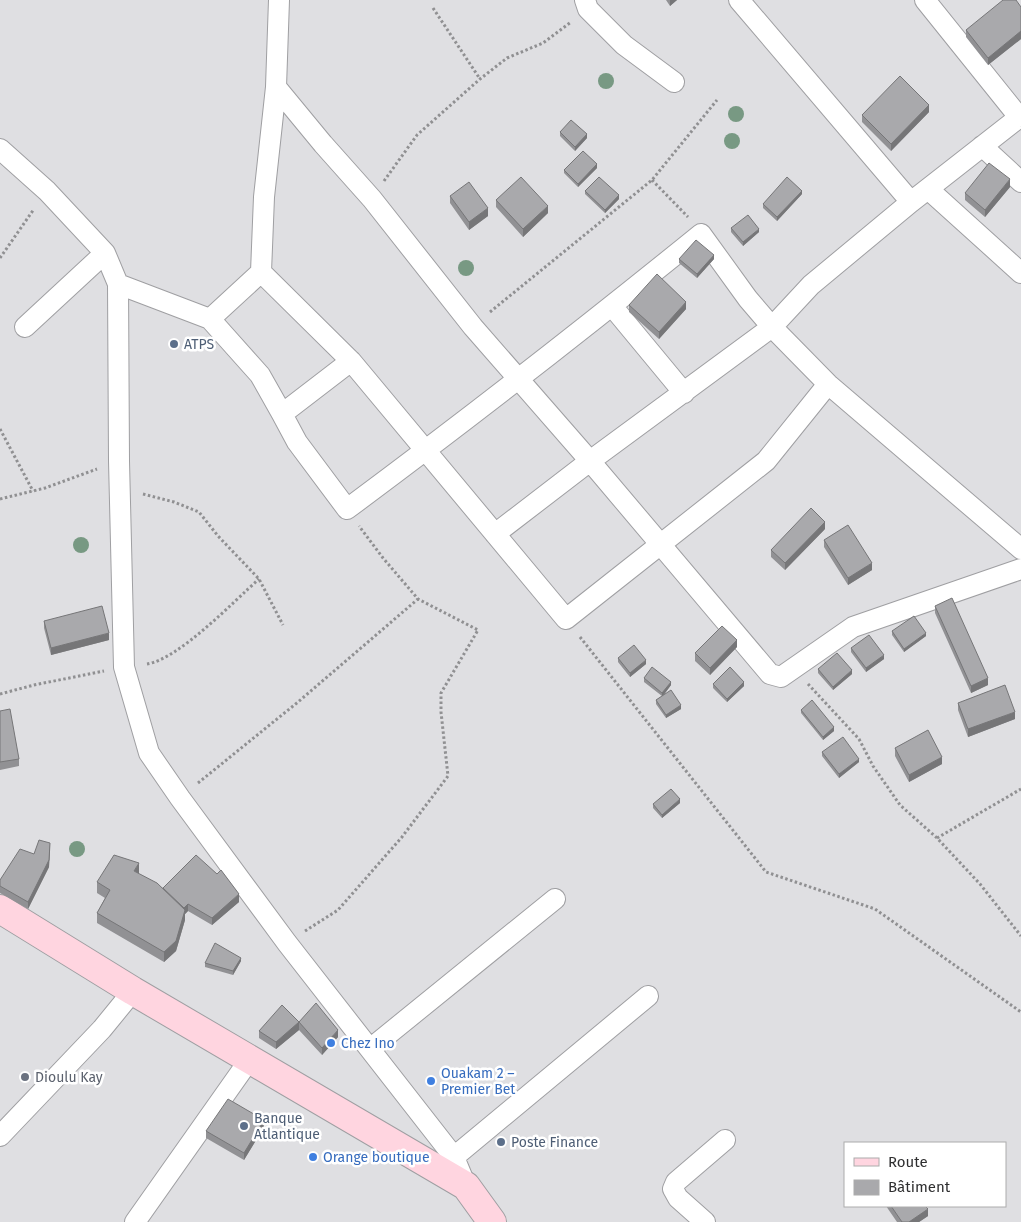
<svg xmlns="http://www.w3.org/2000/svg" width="1021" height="1222" viewBox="0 0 1021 1222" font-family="'Fira Sans',sans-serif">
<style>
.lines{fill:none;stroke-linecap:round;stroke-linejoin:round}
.street-casing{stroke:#9f9fa2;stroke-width:22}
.secondary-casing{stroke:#9f9fa2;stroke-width:30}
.path{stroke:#909092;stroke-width:3;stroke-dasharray:2.5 2.5;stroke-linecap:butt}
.street{stroke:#fff;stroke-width:20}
.secondary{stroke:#ffd5e0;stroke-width:28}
.tree{fill:#789983}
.wall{fill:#919194}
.shaded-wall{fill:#767678}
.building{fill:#a9a9ac;stroke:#767678}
.service-dot{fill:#5c6f8a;stroke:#fff;stroke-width:2}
.shop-dot{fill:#3f7fe0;stroke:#fff;stroke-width:2}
.worship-dot{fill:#6b7280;stroke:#fff;stroke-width:2}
.labels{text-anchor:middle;stroke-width:5;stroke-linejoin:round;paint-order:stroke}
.service-label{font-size:14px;fill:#4e5e75;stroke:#fff;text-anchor:start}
.shop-label{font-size:14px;fill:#366cbe;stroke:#fff;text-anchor:start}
.worship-label{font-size:14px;fill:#5b616d;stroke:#fff;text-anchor:start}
</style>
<rect width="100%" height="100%" fill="#dfdfe2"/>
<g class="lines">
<g class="street-casing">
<path id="street" d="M585 0 588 9 624 45 674 82
M739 0 911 202
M925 0 1019 117
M276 87 323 144 372 199 473 327 590 461 770 674 781 677 853 627 1021 569
M982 146 1021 182
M0 149 47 191 105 253 118 284 119 461 124 667 149 753 180 798 287 943 454 1157 466 1186
M928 189 1021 273
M261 272 351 361 566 619 766 461 828 384
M118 284 210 319 260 375 282 414 297 442 347 509C467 420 585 328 701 234L748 299 772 327 828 384 1021 549
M612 306 684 393
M210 319 261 272 264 197 276 87 279 0
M25 327 105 253
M282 414 351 361
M495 534 590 461 772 327 811 285 911 202 1021 116
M370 1049 555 899
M0 1136 102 1029 133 991
M454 1157 648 996
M135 1222 250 1059
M705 1222 678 1198 673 1189 676 1182 725 1140"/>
</g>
<g class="secondary-casing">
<path id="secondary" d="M0 909 133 991 466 1186 492 1222"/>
</g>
<path class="path" d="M433 8 480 79
M652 180 688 217
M384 181 417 135 480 79 507 58 543 43 571 22
M0 258 34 209
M490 312 652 180 717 100
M0 429 33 491
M143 494 174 502 199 512 218 536 259 579 283 625
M0 499 45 488 97 469
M580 637 766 872 875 909 1021 1012
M147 664C179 659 233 602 259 579
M808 684 859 739 873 766 900 805 937 838 980 884 1021 936
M0 694 34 685 104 671
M198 783 298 702 418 599
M937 838 1021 789
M305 931 338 910 402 837 448 776 441 712V693L478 630 418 599 383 558 359 526"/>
<use href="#street" class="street"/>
<use href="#secondary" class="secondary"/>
</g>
<g class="tree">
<circle cx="606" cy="81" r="8"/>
<circle cx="736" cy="114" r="8"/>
<circle cx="732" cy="141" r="8"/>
<circle cx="466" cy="268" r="8"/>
<circle cx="81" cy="545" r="8"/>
<circle cx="77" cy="849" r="8"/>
</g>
<path class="wall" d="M666 0H677L670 6Z
M1021 7V39L988 65 966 37V30Z
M929 112 891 151 862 122V115Z
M560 132 587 138 575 151 560 136Z
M597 168 578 187 564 173V170Z
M1010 187 985 217 965 200V193Z
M585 191 619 199 605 213 585 194Z
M802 194 777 221 763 208V204Z
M450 196 488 216 469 230 450 203Z
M496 200 548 213 523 237 496 207Z
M731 228 759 232 743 246 731 232Z
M679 259H714L697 278 679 263Z
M629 305 686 309 659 339 629 312Z
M825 529 785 570 771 557V550Z
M824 540 872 570 848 585 824 547Z
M935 606 988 685 971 693 935 613Z
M44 621 109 640 51 655 44 628Z
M892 631 926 636 904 652 892 635Z
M737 647 710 675 695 661V653Z
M851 648 884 659 866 672 851 652Z
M618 658 646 664 630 677 618 662Z
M818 669 852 674 833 690 818 673Z
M644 678 671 685 663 696 681 709 666 718 656 704V700L662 696 644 682Z
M713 684 744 686 727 702 713 688Z
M958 703 1015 719 968 737 958 710Z
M801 710 834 731 823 740 801 713Z
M0 711 19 759V766L0 770Z
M895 748 942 764 909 782 895 756Z
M822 752 859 762 839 778 822 756Z
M680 803 662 818 653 808V804Z
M50 850 49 867 28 909 0 893V880L34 854Z
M139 874 163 888 239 902 212 925 188 911 185 914V920L176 951 164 962 97 923V913L105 898 97 893V882Z
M241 961 233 975 205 967V963Z
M299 1022 338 1037 322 1055 299 1030 276 1049 259 1038V1031Z
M264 1127 244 1160 206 1138V1131Z
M886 1206H925L928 1216 919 1222H897Z"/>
<path class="shaded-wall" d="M670 0H677L670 6Z
M1021 31V39L988 65V58Z
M929 105V112L891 151V144Z
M587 134V138L575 151V147Z
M597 164V168L578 187V184Z
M1010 179V187L985 217V210Z
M802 191V194L777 221V217Z
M619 195V199L605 213V210Z
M548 206V213L523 237V229Z
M488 208V216L469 230V222Z
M759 229V232L743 246V242Z
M714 255V259L697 278V274Z
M686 302V309L659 339V332Z
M825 522V529L785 570V563Z
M872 563V570L848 585V578Z
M109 633V640L51 655V648Z
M926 633V636L904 652V649Z
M737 640V647L710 675V668Z
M884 655V659L866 672V668Z
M646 660V664L630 677V673Z
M852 670V674L833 690V687Z
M988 678V685L971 693V686Z
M671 682V685L662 697V693Z
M744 682V686L727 702V699Z
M681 705V709L666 718V715Z
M1015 712V719L968 737V729Z
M834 727V731L823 740V737Z
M942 757V764L909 782V775Z
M859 759V762L839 778V774Z
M680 799V803L662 818V815Z
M50 843 49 867 28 909V902Z
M139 863V874L134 871Z
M239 894V902L212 925V918Z
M188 904V911L185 914V920L176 951 164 962V952L182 910Z
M241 958V961L233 975V971Z
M299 1022V1030L276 1049V1042Z
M338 1030V1037L322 1055V1048Z
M264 1120V1127L244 1160V1153Z
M928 1209V1216L919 1222H909Z"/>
<path class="building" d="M1003 0H1016L1021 7V31L988 58 966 30Z
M900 76 929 105 891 144 862 115Z
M571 120 587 134 575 147 560 132Z
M583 151 597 164 578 184 564 170Z
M989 163 1010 179 985 210 965 193Z
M521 177 548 206 523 229 496 200Z
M599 177 619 195 605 210 585 191Z
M787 177 802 191 777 217 763 204Z
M469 182 488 208 469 222 450 196Z
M748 215 759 229 743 242 731 228Z
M696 240 714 255 697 274 679 259Z
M657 274 686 302 659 332 629 305Z
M811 508 825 522 785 563 771 550Z
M848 525 872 563 848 578 824 540Z
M952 598 988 678 971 686 935 606Z
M102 606 109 633 51 648 44 621Z
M914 616 926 633 904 649 892 631Z
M722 626 737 640 710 668 695 653Z
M869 635 884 655 866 668 851 648Z
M634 645 646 660 630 673 618 658Z
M837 653 852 670 833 687 818 669Z
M652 667 671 682 662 693 644 678Z
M730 667 744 682 727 699 713 684Z
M1005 685 1015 712 968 729 958 703Z
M671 690 681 705 666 715 656 700Z
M812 700 834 727 823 737 801 710Z
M10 709 19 759 0 762V711Z
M928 730 942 757 909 775 895 748Z
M843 737 859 759 839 774 822 752Z
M671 789 680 799 662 815 653 804Z
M39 840 50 843 49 860 28 902 0 886V880L20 849 34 854Z
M114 855 139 863 134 871 157 883 185 910 176 941 164 952 97 913 110 890 97 882Z
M196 855 217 874 221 870 239 894 212 918 188 904 184 908 163 888Z
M215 943 241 958 233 971 205 963Z
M316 1003 338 1030 322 1048 299 1022 276 1042 259 1031 282 1005 299 1022Z
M228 1099 264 1120 244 1153 206 1131Z
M891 1206H925L928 1209 909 1222H902Z"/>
<g class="service-dot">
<circle cx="174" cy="344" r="5"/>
<circle cx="244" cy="1126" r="5"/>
<circle cx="501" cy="1142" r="5"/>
</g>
<g class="shop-dot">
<circle cx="331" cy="1043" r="5"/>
<circle cx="431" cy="1081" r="5"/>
<circle cx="313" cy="1157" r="5"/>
</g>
<circle class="worship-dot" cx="25" cy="1077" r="5"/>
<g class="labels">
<g class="service-label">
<text x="184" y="349">ATPS</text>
<text x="254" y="1123">Banque<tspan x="254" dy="16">Atlantique</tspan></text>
<text x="511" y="1147">Poste Finance</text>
</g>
<g class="shop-label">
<text x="341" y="1048">Chez Ino</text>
<text x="441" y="1078">Ouakam 2 –<tspan x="441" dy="16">Premier Bet</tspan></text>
<text x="323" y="1162">Orange boutique</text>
</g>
<g class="worship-label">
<text x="35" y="1082">Dioulu Kay</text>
</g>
</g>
<rect x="844" y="1142" width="162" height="65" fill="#ffffff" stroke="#acacac"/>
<rect x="854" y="1158" width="25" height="8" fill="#ffd5e0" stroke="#acacac"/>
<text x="888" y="1167" font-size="15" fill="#2f2f30">Route</text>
<rect x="854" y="1180" width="25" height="15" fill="#a9a9ac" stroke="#acacac"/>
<text x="888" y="1192" font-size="15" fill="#2f2f30">Bâtiment</text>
</svg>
